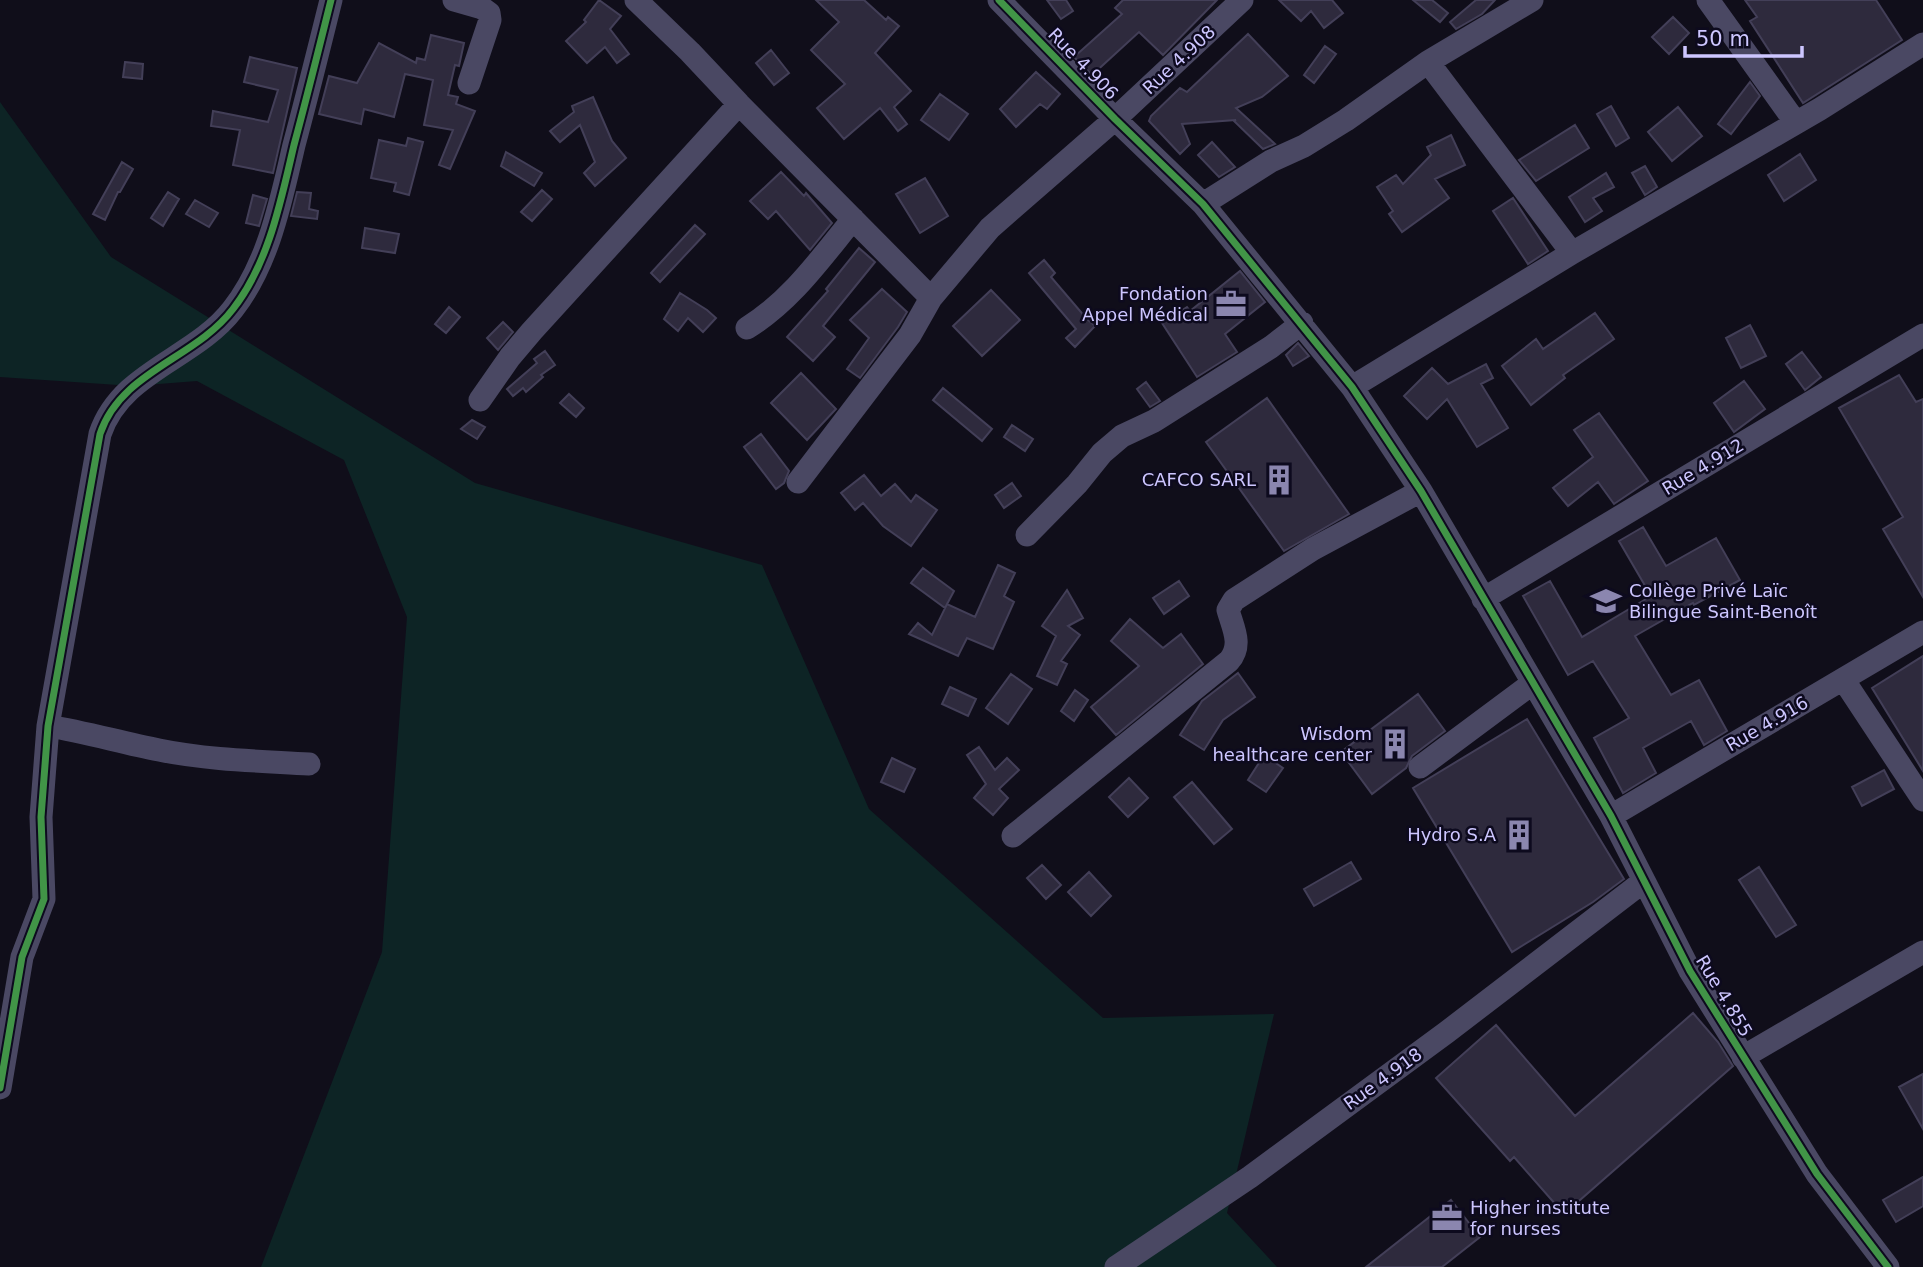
<svg xmlns="http://www.w3.org/2000/svg" width="1923" height="1267" viewBox="0 0 1923 1267" font-family="'DejaVu Sans',sans-serif">
<style>
.green{fill:#0d2425}
.building{fill:#2e2a3d;stroke:#433f58;stroke-width:2}
.lines{fill:none;stroke-linecap:round;stroke-linejoin:round}
.minor{stroke:#4a4863;stroke-width:23}
.cycleway-casing{stroke:#0d0a1e;stroke-width:11}
.cycleway{stroke:#419447;stroke-width:7}
.labels{text-anchor:middle;stroke-width:5;stroke-linejoin:round;paint-order:stroke}
.street-label{font-size:18px;fill:#cdc6ff;stroke:#0d0a1e}
.poi-label{font-size:18px;fill:#cdc6ff;stroke:#0d0a1e;text-anchor:end}
</style>
<rect width="100%" height="100%" fill="#100e1a"/>
<path class="green" d="M0 102 111 257 475 483 762 565 869 809 1103 1018 1274 1014 1227 1213 1277 1267H261L382 952 407 617 344 460 197 381 133 386 0 377Z"/>
<path class="building" d="M599 0 621 16 610 29 629 54 617 63 605 47 587 63 566 41 586 22 584 20Z
M816 0H864L886 20 888 17 899 26 875 53 911 91 894 107 907 124 898 131 880 108 844 139 817 108 845 84 811 50 839 22Z
M1047 0H1066L1073 11 1061 19Z
M1123 0H1217L1163 55 1139 32 1092 75 1074 57 1122 14 1115 8Z
M1279 0H1332L1343 13 1324 28 1311 11 1301 21Z
M1413 0H1432L1448 13 1440 22Z
M1476 0H1495L1482 14 1456 29 1450 22Z
M1745 0H1876L1902 40 1803 103 1750 21 1757 17Z
M1673 17 1689 33 1669 54 1652 37Z
M1248 34 1288 76 1262 97 1236 108 1275 144 1263 149 1234 121 1236 120 1182 124 1190 144 1180 154 1149 121 1151 116 1180 88 1187 92Z
M431 35 464 43 459 66 455 65 448 95 458 97 456 104 475 111 450 169 439 165 453 130 424 125 433 80 405 74 394 117 364 109 361 124 319 114 329 76 357 83 379 43 416 63 417 58 425 60Z
M1325 46 1336 54 1314 83 1304 75Z
M771 50 789 73 774 85 756 63Z
M250 57 297 68 273 173 233 165 240 130 211 126 213 111 268 122 278 90 244 82Z
M125 62 143 64 142 79 123 77Z
M1036 72 1060 94 1047 109 1040 104 1016 127 1000 109Z
M1750 82 1760 96 1731 134 1718 124Z
M940 94 968 114 949 140 921 120Z
M593 97 612 141 626 158 595 186 584 173 595 162 580 125 560 142 550 131 574 112 572 106Z
M1611 106 1629 138 1616 146 1597 114Z
M1678 107 1702 136 1672 161 1648 132Z
M1575 125 1589 148 1536 181 1519 160Z
M1451 135 1465 165 1435 179 1449 198 1402 232 1389 214 1393 211 1377 187 1396 175 1403 184 1431 155 1427 147Z
M408 138 423 142 409 195 394 191 396 183 371 178 379 140 406 146Z
M1212 142 1235 167 1219 177 1198 155Z
M506 152 542 173 534 186 501 166Z
M1800 154 1816 180 1784 201 1768 175Z
M122 162 133 169 120 192H118L105 220 93 214Z
M1645 166 1657 187 1645 195 1632 173Z
M781 172 804 196 806 193 832 223 810 250 776 211 768 219 750 201Z
M1606 173 1614 187 1593 198 1602 211 1585 222 1569 197Z
M925 178 948 216 920 233 896 194Z
M542 190 552 199 532 221 521 212Z
M168 192 179 199 163 226 151 218Z
M297 192 311 193 309 209 318 211 317 219 291 216Z
M253 195 267 199 259 226 246 223Z
M1513 198 1548 251 1528 264 1493 211Z
M195 200 218 213 209 227 186 214Z
M695 225 705 234 660 282 651 273Z
M365 228 399 234 395 253 362 248Z
M859 248 875 262 823 326 835 337 813 361 787 337 828 291 826 289Z
M1044 260 1055 273 1051 277 1086 318 1095 326 1075 347 1066 338 1076 329 1029 273Z
M1240 271 1265 302 1225 334 1237 352 1197 377 1162 323 1187 307 1190 311Z
M882 289 907 312 898 327 860 378 847 369 869 338 850 320Z
M991 290 1020 320 982 356 953 326Z
M680 293 707 310 716 318 703 332 688 318 678 331 664 319Z
M449 307 460 317 446 333 435 324Z
M1595 313 1614 339 1563 375 1565 378 1531 405 1502 366 1536 339 1543 349Z
M503 322 513 332 498 350 487 338Z
M1750 325 1766 356 1741 368 1726 338Z
M1298 343 1309 356 1293 366 1286 355Z
M545 351 555 365 541 375 543 377 526 392 523 388 513 396 507 389 537 363 534 359Z
M1802 352 1821 377 1805 390 1786 364Z
M1486 364 1493 378 1481 384 1508 428 1477 447 1447 399 1427 419 1404 396 1432 368 1448 384Z
M801 373 836 409 807 440 771 403Z
M1899 375 1916 402 1923 399V597L1883 529 1903 517 1839 408Z
M1744 381 1765 409 1734 432 1714 403Z
M1146 382 1160 401 1150 407 1137 389Z
M943 388 992 429 982 441 933 400Z
M569 394 584 408 576 417 560 403Z
M1267 398 1349 514 1284 551 1206 442Z
M1599 413 1648 481 1614 504 1598 482 1568 506 1553 488 1593 457 1574 430Z
M472 420 485 427 477 439 461 429Z
M1012 425 1033 439 1025 451 1004 437Z
M761 434 789 471 784 483 776 489 744 447Z
M864 475 881 496 895 484 911 502 916 495 937 510 911 546 883 526 863 503 855 510 841 493Z
M1012 483 1021 496 1004 508 995 495Z
M1643 527 1666 566 1716 538 1740 580 1694 605 1693 603 1635 636 1671 695 1699 680 1727 731 1704 745 1691 721 1643 748 1656 773 1623 793 1594 738 1629 718 1593 661 1568 675 1523 596 1550 581 1582 637 1651 596 1619 541Z
M998 565 1015 573 1004 596 1014 602 993 649 967 638 958 656 909 634 918 623 932 635 947 604 975 617Z
M923 568 954 591 945 608 911 583Z
M1179 581 1189 596 1164 614 1153 598Z
M1067 590 1083 618 1068 626 1080 635 1061 661 1067 664 1057 685 1037 676 1056 636 1042 626Z
M1130 619 1163 648 1181 634 1203 664 1116 735 1091 707 1139 666 1111 641Z
M1923 656V771L1872 688Z
M1238 673 1255 697 1223 720 1204 750 1180 735 1202 701Z
M1011 674 1032 689 1008 724 986 708Z
M950 687 976 699 968 716 942 704Z
M1075 690 1088 700 1074 721 1061 711Z
M1418 694 1445 731 1412 756 1406 768 1372 794 1341 752Z
M1527 719 1624 879 1593 902 1512 952 1413 788Z
M979 747 995 770 1007 758 1019 770 999 789 1008 798 993 815 974 798 986 784 967 755Z
M1264 755 1283 768 1266 792 1248 780Z
M892 758 915 769 904 792 881 782Z
M1884 770 1894 789 1862 806 1852 787Z
M1129 778 1148 798 1128 817 1109 797Z
M1192 782 1232 829 1214 844 1174 797Z
M1351 862 1361 879 1314 906 1304 889Z
M1042 865 1061 885 1046 899 1027 878Z
M1759 867 1796 925 1776 937 1739 880Z
M1089 872 1111 896 1091 916 1068 892Z
M1693 1013 1718 1042 1733 1066 1564 1214 1514 1157 1510 1161 1436 1078 1496 1025 1575 1116Z
M1923 1074V1129L1899 1087Z
M1923 1177V1206L1896 1222 1883 1200Z
M1451 1200 1480 1237 1442 1267H1366Z"/>
<g class="lines">
<path class="minor" d="M454 0 482 8 489 13 490 20 469 83
M636 0 690 52 739 104 931 298
M999 0 1115 119 1203 204 1352 387 1421 491 1611 816 1690 971 1817 1174 1888 1267
M1708 0 1796 123
M1428 62 1572 253
M1203 204 1271 161 1304 146 1346 120 1428 62 1532 0
M747 328C791 301 821 258 853 219
M1352 387 1572 253 1820 109 1923 44
M480 400 510 357 532 331 739 104
M798 482 910 335 931 298 990 228 1115 119 1242 0
M1027 535 1077 484 1102 453 1122 436 1154 421 1271 347 1302 323
M1483 599 1923 335
M1843 679 1923 800
M48 726C86 732 122 743 159 750 208 760 260 761 309 764
M1420 767 1533 683
M1611 816 1923 632
M1013 836 1229 661C1243 645 1233 628 1228 610L1234 600 1313 549 1421 491
M1743 1057 1923 952
M0 1088 22 957 44 899 41 817 48 726 100 434C121 371 195 359 233 309 269 263 281 200 294 145 307 97 319 48 331 0
M1116 1267 1250 1177 1447 1032 1644 881"/>
<g class="cycleway-casing">
<path id="cycleway" d="M999 0 1115 119 1203 204 1352 387 1421 491 1611 816 1690 971 1817 1174 1888 1267
M0 1088 22 957 44 899 41 817 48 726 100 434C121 371 195 359 233 309 269 263 281 200 294 145 307 97 319 48 331 0"/>
</g>
<use href="#cycleway" class="cycleway"/>
</g>
<defs>
<g id="office-bare" transform="scale(2.415)"><path d="M-6-3h4V-5.5h4V-3h4V5H-6ZM-1-4.5V-3h2v-1.5ZM-6 0V1H6V0Z" fill="#8b86af" stroke="#0d0a1e" stroke-width="2.5" paint-order="stroke"/></g>
<g id="building-bare" transform="scale(2.415)"><path d="M-4-6H4V6H1V3H-1V6H-4ZM-2.5-4.3h1.7v1.8h-1.7ZM.8-4.3h1.7v1.8H.8ZM-2.5-1h1.7V.8h-1.7ZM.8-1h1.7V.8H.8Z" fill="#8b86af" stroke="#0d0a1e" stroke-width="2.5" paint-order="stroke"/></g>
<g id="school-bare" transform="scale(2.415)"><path d="M0-5L7-2L0 1L-7-2ZM-4 1L0 2.5L4 1V4Q0 6-4 4Z" fill="#8b86af" stroke="#0d0a1e" stroke-width="2.5" paint-order="stroke"/></g>
</defs>
<g fill-rule="evenodd">
<use href="#office-bare" x="1231" y="304"/>
<use href="#building-bare" x="1279" y="480"/>
<use href="#school-bare" x="1606" y="601"/>
<use href="#building-bare" x="1395" y="744"/>
<use href="#building-bare" x="1519" y="835"/>
<use href="#office-bare" x="1447" y="1218"/>
</g>
<g class="labels">
<g class="street-label">
<text transform="translate(1179 60) rotate(-43)" y="6">Rue 4.908</text>
<text transform="translate(1083 64) rotate(46)" y="6">Rue 4.906</text>
<text transform="translate(1703 467) rotate(-31)" y="6">Rue 4.912</text>
<text transform="translate(1767 724) rotate(-30)" y="6">Rue 4.916</text>
<text transform="translate(1724 996) rotate(59)" y="6">Rue 4.855</text>
<text transform="translate(1383 1079) rotate(-36)" y="6">Rue 4.918</text>
</g>
<g class="poi-label">
<text x="1208" y="300">Fondation<tspan x="1208" dy="21">Appel Médical</tspan></text>
<text x="1256" y="486">CAFCO SARL</text>
<text x="1629" y="597" text-anchor="start">Collège Privé Laïc<tspan x="1629" dy="21">Bilingue Saint-Benoît</tspan></text>
<text x="1372" y="740">Wisdom<tspan x="1372" dy="21">healthcare center</tspan></text>
<text x="1496" y="841">Hydro S.A</text>
<text x="1470" y="1214" text-anchor="start">Higher institute<tspan x="1470" dy="21">for nurses</tspan></text>
</g>
</g>
<path d="M1685 46v10h117v-10" fill="none" stroke="#cdc6ff" stroke-width="3.5"/>
<text x="1696" y="46" font-size="21" fill="#cdc6ff" stroke="#0d0a1e" stroke-width="5" paint-order="stroke">50 m</text>
</svg>
